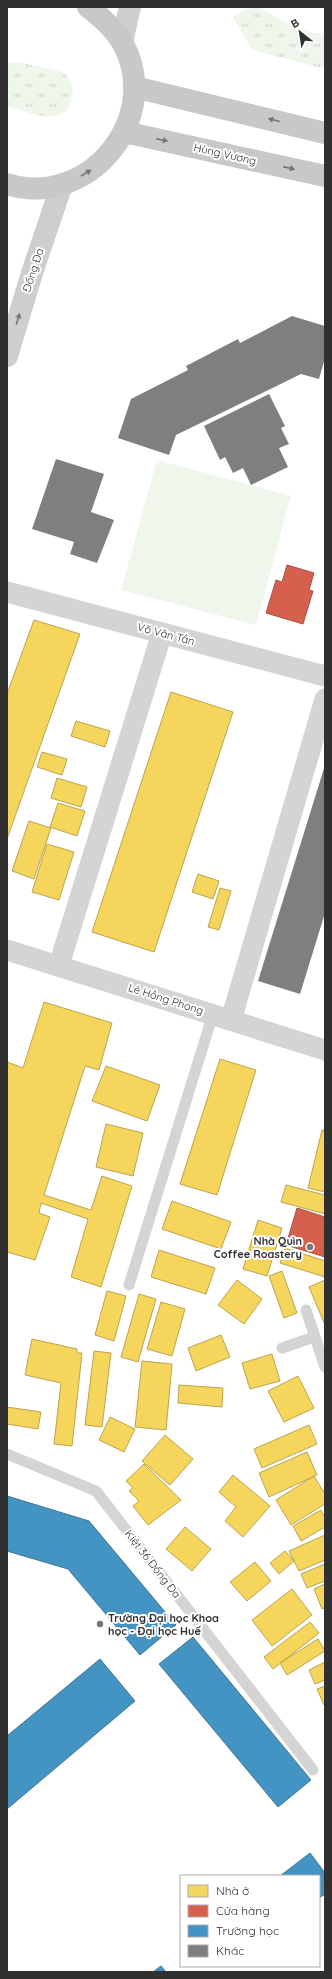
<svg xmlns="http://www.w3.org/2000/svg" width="332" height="1979" viewBox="0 0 332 1979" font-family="Quicksand,sans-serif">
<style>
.grass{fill:url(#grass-tufts)}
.park{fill:#eff6ec}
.homes{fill:#f6d55c;stroke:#bba44f}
.shops{fill:#d6604d;stroke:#a45244}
.schools{fill:#4393c3;stroke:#3d7597}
.building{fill:#7f7f7f}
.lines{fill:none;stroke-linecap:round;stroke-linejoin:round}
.lane{stroke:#d4d4d4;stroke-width:11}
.street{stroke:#d4d4d4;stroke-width:21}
.secondary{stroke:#cecece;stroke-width:22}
.primary{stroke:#c8c8c8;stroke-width:22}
.oneway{fill:#747474}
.oneway2{fill:#777}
.poi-dot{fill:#787878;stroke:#fff;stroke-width:1.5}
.labels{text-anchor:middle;stroke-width:4;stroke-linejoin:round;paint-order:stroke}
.street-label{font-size:11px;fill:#303030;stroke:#fff}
.poi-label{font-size:11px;font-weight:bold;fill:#303030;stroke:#fff;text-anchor:end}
</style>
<defs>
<pattern id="grass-tufts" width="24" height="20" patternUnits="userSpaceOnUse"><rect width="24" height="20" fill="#eff6ec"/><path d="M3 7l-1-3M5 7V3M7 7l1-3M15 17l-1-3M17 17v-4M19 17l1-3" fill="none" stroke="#cdd3cb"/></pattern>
</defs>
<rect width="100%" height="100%" fill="#fff"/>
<path class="grass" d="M249 7H259L292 27 314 33H325V69L252 50 233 17Z
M19 62 63 72C71 80 74 85 72 97 66 130 29 112 7 106V63Z"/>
<path class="park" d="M157 460 291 496 256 625 121 590Z"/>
<path class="homes" d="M34 620 80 634 7 839V694Z
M171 692 233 712 154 952 92 932Z
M76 721 110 731 105 747 71 736Z
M42 752 67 759 62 775 37 767Z
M57 778 87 787 81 807 51 798Z
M58 803 85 811 77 836 50 827Z
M29 821 51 828 34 879 12 871Z
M47 844 74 852 59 900 32 892Z
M198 874 219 881 213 899 192 892Z
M220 888 231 891 219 930 208 927Z
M44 1002 112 1023 99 1070 85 1066 44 1195 91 1210 102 1176 132 1186 101 1287 71 1277 88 1219 41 1203 39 1213 50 1217 35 1260 7 1252V1062L23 1068Z
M220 1059 256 1070 217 1195 180 1184Z
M106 1066 160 1085 147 1121 92 1101Z
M106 1124 143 1133 133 1176 96 1167Z
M322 1130 325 1131V1192L308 1188Z
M286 1185 325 1195V1214L281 1202Z
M172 1201 231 1222 221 1249 162 1229Z
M258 1220 282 1228 267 1276 243 1269Z
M285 1248 325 1261V1277L280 1263Z
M159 1250 215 1268 206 1294 151 1277Z
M282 1271 297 1313 284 1318 269 1276Z
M237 1280 262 1299 244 1324 218 1305Z
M325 1280V1325L309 1287Z
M107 1291 126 1296 114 1341 95 1335Z
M139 1294 156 1299 138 1362 121 1357Z
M161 1302 185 1309 172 1356 147 1349Z
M221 1335 230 1357 196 1371 188 1348Z
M32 1339 77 1349V1353H82L72 1446 54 1444 61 1383 25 1375Z
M94 1351 111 1353 102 1427 85 1425Z
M272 1354 280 1381 250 1389 242 1363Z
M142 1361 172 1364 166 1430 135 1427Z
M298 1376 314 1408 284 1422 268 1391Z
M179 1385 223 1388 222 1407 178 1403Z
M7 1407 41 1412 38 1429 7 1424Z
M110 1417 135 1429 124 1452 99 1440Z
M309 1425 317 1444 262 1468 254 1449Z
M165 1435 193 1459 170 1485 142 1461Z
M307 1452 317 1475 269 1497 259 1473Z
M144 1464 181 1500 148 1525 133 1506 139 1501 129 1491 133 1488 126 1481Z
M233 1475 270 1506 243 1537 225 1521 236 1507 219 1492Z
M314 1476 325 1494V1504L291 1525 276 1500Z
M321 1510 325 1518V1527L301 1541 293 1526Z
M185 1527 211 1549 192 1571 166 1549Z
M325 1535V1560L299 1571 289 1551Z
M285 1551 294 1561 279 1574 270 1563Z
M255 1562 271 1581 247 1601 230 1582Z
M325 1564V1581L307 1588 301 1574Z
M325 1584V1608L322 1609 314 1589Z
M292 1589 312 1615 272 1646 252 1620Z
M310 1622 319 1633 273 1669 264 1657Z
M318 1639 325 1651 287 1675 280 1663Z
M325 1662V1680L315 1684 309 1670Z
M325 1686V1705H324L317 1689Z"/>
<path class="shops" d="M287 565 314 573 309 590 313 591 303 624 266 613 276 580 282 582Z
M297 1208 325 1217V1257L286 1245Z"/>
<path class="schools" d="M7 1496 89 1521 176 1625 140 1655 68 1569 7 1551Z
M193 1637 311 1780 278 1807 159 1664Z
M100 1659 135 1701 7 1809V1736Z
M310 1853 325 1873V1894L319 1898V1876H280Z
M161 1966 166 1972H153Z"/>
<path class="building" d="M292 316 325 326V358L319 379 301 374 176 435 169 455 118 438 131 399 188 370 186 366 238 339 240 343Z
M269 394 285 426 281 428 289 444 279 448 288 467 251 485 243 468 233 473 225 457 220 460 204 426Z
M56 459 104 474 91 512 114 520 97 563 70 554 74 542 32 529Z
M325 765V913L300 994 258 981Z"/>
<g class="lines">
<path class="lane" d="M129 1285 213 1014
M306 1310 325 1367
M282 1348 314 1337
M7 1454 96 1491 313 1770"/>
<path class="street" d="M7 592 325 676
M7 950 325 1050
M59 965 162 633
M231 1020 325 699"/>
<path class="secondary" d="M122 42 130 7
M7 356 32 273 62 184"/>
<path class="primary" d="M134 87 325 133
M124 132 325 176
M7 184C88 210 165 117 122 42 114 28 101 17 88 7"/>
</g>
<defs><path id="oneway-solid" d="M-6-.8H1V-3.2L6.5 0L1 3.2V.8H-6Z"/></defs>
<g class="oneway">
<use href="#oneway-solid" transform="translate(274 120) rotate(-166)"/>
<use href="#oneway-solid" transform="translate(162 140) rotate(12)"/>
<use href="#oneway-solid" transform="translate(289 168) rotate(13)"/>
<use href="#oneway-solid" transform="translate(86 173) rotate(-31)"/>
</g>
<use class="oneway2" href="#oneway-solid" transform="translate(18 319) rotate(-73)"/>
<g class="poi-dot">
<circle cx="310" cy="1247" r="4"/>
<circle cx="100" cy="1624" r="4"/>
</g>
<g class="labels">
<g class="street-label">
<text transform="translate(225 154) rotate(13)" y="4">Hùng Vương</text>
<text transform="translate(33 270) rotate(-72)" y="4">Đống Đa</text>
<text transform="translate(166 634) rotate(15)" y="4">Võ Văn Tần</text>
<text transform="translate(166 999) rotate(18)" y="4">Lê Hồng Phong</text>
<text transform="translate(153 1564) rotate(52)" y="4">Kiệt 36 Đống Đa</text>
</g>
<g class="poi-label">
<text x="302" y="1245">Nhà Quìn<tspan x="302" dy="13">Coffee Roastery</tspan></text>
<text x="108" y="1622" text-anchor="start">Trường Đại học Khoa<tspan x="108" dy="13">học - Đại học Huế</tspan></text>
</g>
</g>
<rect width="332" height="1979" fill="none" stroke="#303030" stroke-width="16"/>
<rect x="180" y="1875" width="140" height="92" fill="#ffffff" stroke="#acacac"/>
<rect x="188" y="1885" width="20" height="12" fill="#f6d55c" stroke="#acacac"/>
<text x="216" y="1895" font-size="12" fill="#303030">Nhà ở</text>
<rect x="188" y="1905" width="20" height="12" fill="#d6604d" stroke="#acacac"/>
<text x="216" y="1915" font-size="12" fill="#303030">Cửa hàng</text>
<rect x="188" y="1925" width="20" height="12" fill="#4393c3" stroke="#acacac"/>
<text x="216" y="1935" font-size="12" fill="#303030">Trường học</text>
<rect x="188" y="1945" width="20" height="12" fill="#7f7f7f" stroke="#acacac"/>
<text x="216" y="1955" font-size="12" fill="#303030">Khác</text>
<g transform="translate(300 32) rotate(330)" stroke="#ffffff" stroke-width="3" paint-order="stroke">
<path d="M0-3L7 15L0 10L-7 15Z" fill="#303030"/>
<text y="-6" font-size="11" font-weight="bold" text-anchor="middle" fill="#303030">B</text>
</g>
</svg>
